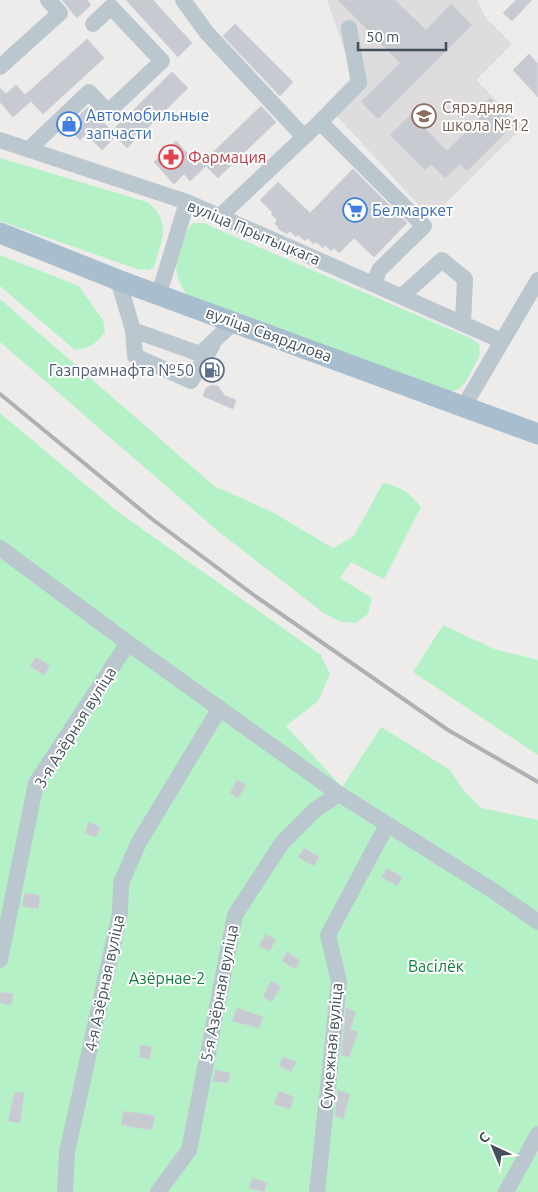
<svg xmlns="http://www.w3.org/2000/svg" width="538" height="1192" viewBox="0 0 538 1192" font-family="Ubuntu,sans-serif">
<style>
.education{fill:#dfdcdd}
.green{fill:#b4f1c7}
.building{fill:#c7cad1;stroke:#ced2d8}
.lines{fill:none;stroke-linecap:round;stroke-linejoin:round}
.minor{stroke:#bbc7cf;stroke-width:16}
.major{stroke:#a8bdcd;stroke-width:21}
.rail{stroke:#adb1b6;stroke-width:4}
.labels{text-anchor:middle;stroke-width:4;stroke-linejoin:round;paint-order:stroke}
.education-label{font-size:16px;fill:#785e54;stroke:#fff;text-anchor:start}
.shop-label{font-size:16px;fill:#366cbe;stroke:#fff;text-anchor:start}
.health-label{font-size:16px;fill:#be3a42;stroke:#fff;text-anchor:start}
.street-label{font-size:16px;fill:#43505a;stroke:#fff}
.service-label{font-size:16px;fill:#4e5e75;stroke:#fff;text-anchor:end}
.park-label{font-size:16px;fill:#107e3f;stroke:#fff}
</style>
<rect width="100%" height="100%" fill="#eeebeb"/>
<path class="education" d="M327 0H477L486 18 512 44 476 80 523 127 435 214 422 209 326 104 353 75Z"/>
<path class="green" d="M0 158 147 202C173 222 161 241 154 267L149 270 137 269 0 221Z
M193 223H203L470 338 479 344 480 355 465 383 457 390 445 392 187 295C183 288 178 282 177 274 174 261 183 231 193 223Z
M0 255 79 286 103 320 105 332C97 343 90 348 75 350L0 286Z
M0 299 214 486 272 512 333 548 354 536 383 483C401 486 409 493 421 507L384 579 351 562 340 578 372 598 368 614 356 623 341 622 325 614 219 532 0 342Z
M0 413 118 512 321 655 330 674 318 701 286 726 342 787 381 727 450 770 464 791 481 808 538 820V1192H0Z
M443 625 494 649 538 660V755L413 672Z"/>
<path class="building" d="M62 0H87L91 5 77 18Z
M126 0H153L192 43 178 57Z
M338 0H395L426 30 451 4 472 25 378 119 361 102 400 63Z
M516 0H532L512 21 503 13Z
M235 24 293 82 280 96 223 36Z
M87 39 104 58 43 114 26 96 31 101 13 117 0 102V88L6 94 16 85 25 95Z
M529 54 538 64V97L513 70Z
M172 72 188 88 127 148 116 136 102 150 86 134 80 140 67 127 88 107 112 131Z
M490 98 515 123 467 171 460 164 445 178 431 164 425 170 390 135 411 114 447 151 480 118 475 113Z
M261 106 276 122 218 178 206 166 190 181 184 174 174 184 154 162 176 141 188 154 192 150 203 162Z
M353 169 407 223 374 257 354 238 339 253 334 248 331 251 325 245 323 248 316 242 313 244 308 238 305 241 298 235 296 237 290 231 287 234 280 230 275 223 277 220 271 214 273 213 260 200 278 182 310 213Z
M212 385 218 386 225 396 236 400 233 409 203 396 206 388Z
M36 657 50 666 44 675 30 666Z
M237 780 246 785 238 798 230 793Z
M89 822 100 827 96 837 85 833Z
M304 848 319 857 314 866 298 857Z
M387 868 402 877 397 886 382 877Z
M25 893 40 896 38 909 22 906Z
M266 934 276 940 269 951 259 946Z
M287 952 300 961 295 969 282 961Z
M271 981 281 986 272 1002 263 997Z
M0 992 13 994 11 1005 0 1003Z
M237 1008 263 1017 259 1028 232 1021Z
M346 1008 356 1012 350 1030 358 1032 349 1057 341 1055Z
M141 1045 152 1047 149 1059 139 1057Z
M283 1057 296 1062 291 1072 279 1066Z
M215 1070 230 1073 228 1083 213 1081Z
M338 1090 350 1094 343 1119 335 1116Z
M279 1091 294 1097 290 1109 274 1104Z
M15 1092 24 1093 20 1123 8 1121Z
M124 1111 155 1116 152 1130 121 1125Z
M253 1178 267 1183 264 1192 249 1188Z"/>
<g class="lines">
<path class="minor" d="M183 0 207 33 304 137
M0 67 60 13 48 0
M320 122 359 83 349 28
M0 140 187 202 502 341
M29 149 89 92 108 112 162 61 111 7 93 24
M220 216 320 122 424 226 379 270 374 284
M118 280 133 330 200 354 235 321
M159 294 187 202
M402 296 442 260 465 279 463 323
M133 330 135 356 191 381 212 346
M464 406 538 280
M0 548 128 643 339 794 492 890 538 922
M0 960 36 783 128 643
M65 1192 67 1152 120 913 121 883 139 842 220 708
M158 1192 189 1150 235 915 282 843 316 809 339 794
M317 1192 339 982 328 935 387 825
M506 1192 538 1134"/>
<path class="major" d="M0 233 118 280 538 434"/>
<path class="rail" d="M0 394 152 519 255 596 448 730 538 782"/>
</g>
<defs>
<g id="school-ring" transform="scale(1.25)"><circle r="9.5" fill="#fff" stroke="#8d6e63" stroke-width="1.5"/><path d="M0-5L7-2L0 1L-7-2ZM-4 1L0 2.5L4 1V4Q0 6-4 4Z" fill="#8d6e63"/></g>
<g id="shop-ring" transform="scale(1.25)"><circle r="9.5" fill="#fff" stroke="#3f7fe0" stroke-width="1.5"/><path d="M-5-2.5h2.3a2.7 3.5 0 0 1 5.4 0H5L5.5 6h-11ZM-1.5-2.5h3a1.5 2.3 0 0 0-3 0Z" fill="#3f7fe0"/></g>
<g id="pharmacy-ring" transform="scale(1.25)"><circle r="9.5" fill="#fff" stroke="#e0444e" stroke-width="1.5"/><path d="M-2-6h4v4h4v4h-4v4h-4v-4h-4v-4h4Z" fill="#e0444e"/></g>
<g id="supermarket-ring" transform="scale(1.25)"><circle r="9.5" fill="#fff" stroke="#3f7fe0" stroke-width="1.5"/><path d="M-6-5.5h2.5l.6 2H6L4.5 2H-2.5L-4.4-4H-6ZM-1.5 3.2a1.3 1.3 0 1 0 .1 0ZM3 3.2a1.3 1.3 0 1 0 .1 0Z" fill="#3f7fe0"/></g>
<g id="fuel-ring" transform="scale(1.25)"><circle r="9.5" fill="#fff" stroke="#5c6f8a" stroke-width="1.5"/><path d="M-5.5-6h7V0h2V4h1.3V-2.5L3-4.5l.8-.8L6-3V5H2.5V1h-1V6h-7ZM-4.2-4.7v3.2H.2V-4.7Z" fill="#5c6f8a"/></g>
</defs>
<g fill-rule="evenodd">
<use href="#school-ring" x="424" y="116"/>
<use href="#shop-ring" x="69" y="124"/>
<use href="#pharmacy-ring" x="171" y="157"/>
<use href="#supermarket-ring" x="355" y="210"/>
<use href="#fuel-ring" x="212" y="370"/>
</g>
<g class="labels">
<g class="education-label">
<text x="442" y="113">Сярэдняя<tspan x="442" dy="18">школа №12</tspan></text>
</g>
<g class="shop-label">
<text x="86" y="121">Автомобильные<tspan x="86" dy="18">запчасти</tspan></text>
<text x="372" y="216">Белмаркет</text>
</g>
<g class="health-label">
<text x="188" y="163">Фармация</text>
</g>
<g class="street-label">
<text transform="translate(254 232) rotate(23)" y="6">вуліца Прытыцкага</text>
<text transform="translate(269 334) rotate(20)" y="6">вуліца Свярдлова</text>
<text transform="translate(75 727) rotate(-58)" y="6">3-я Азёрная вуліца</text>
<text transform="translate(104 983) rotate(-78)" y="6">4-я Азёрная вуліца</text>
<text transform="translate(219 993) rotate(-79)" y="6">5-я Азёрная вуліца</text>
<text transform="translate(331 1046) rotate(-85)" y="6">Сумежная вуліца</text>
</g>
<g class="service-label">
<text x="194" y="376">Газпрамнафта №50</text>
</g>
<g class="park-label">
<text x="436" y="972">Васілёк</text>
<text x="167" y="984">Азёрнае-2</text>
</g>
</g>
<g transform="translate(493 1147) rotate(316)" stroke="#ffffff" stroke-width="4" paint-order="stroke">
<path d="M0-4L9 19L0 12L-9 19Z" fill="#43505a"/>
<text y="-8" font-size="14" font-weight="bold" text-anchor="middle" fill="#43505a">С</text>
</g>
<path d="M358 42v8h88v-8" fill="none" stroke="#43505a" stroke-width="2.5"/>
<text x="366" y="42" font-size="15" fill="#43505a" stroke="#ffffff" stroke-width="4" paint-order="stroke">50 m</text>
</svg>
